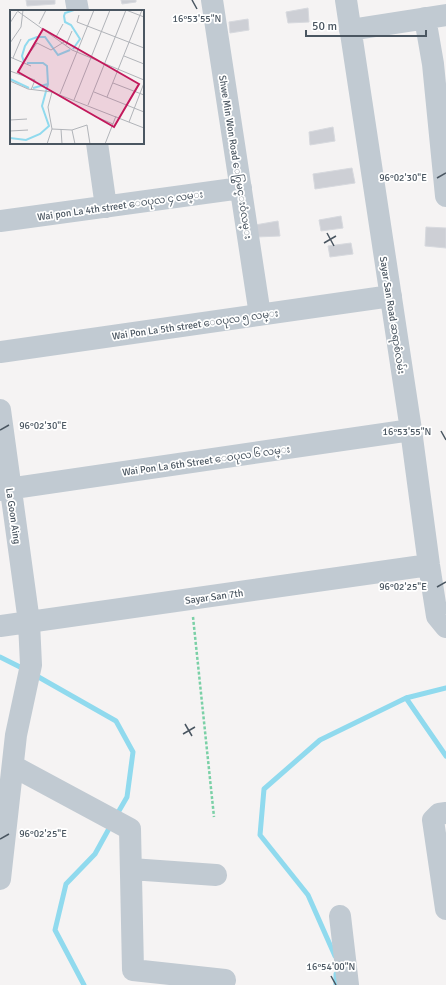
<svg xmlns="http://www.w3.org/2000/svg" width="446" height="985" viewBox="0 0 446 985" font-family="Signika,'Noto Sans Myanmar',sans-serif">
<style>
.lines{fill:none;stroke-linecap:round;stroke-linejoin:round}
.stream{stroke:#90daee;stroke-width:5}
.building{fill:#cdcfd5;stroke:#d7d9de}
.path{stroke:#7ad0a6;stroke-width:2.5;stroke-dasharray:3 2;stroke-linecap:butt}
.minor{stroke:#c1cad2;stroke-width:22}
.ticks{fill:none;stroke:#4a5661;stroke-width:1.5}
.labels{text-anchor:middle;stroke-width:3.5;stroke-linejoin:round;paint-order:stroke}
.street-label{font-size:10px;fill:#4a5661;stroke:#fff}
.inset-river{fill:none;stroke:#90daee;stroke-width:2}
.inset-road{fill:none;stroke:#b1b4b9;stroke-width:1}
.view{fill:#c2185b;fill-opacity:0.15;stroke:#c2185b;stroke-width:2}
.inset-edge{fill:none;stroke:#4a5661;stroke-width:2}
.ticks-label{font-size:10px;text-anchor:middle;fill:#4a5661;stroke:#fff;stroke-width:3.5;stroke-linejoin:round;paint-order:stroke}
</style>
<rect width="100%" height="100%" fill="#f5f3f3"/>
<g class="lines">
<path class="stream" d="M0 657 24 669
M35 675 116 721 133 752 127 797 116 816
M406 698 446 756
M335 956 308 895 260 835 264 789 320 740 406 698 446 688
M84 985 55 930 66 884 95 854 111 825
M336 985V974"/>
</g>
<path class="building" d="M26 0H55V4L27 6Z
M121 0H136V2L122 4Z
M308 8 309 22 288 23 286 12Z
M248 19 249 30 230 33 229 22Z
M333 127 335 141 310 145 309 132Z
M352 168 355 183 315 189 313 174Z
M341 216 343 228 321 231 319 220Z
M278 221 280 236 256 237 255 225Z
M426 227 446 228V248L425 246Z
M351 243 353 254 330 257 328 246Z"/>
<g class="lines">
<path class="path" d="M193 617 214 817"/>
<path class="minor" d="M76 0 78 11
M212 0 260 315
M346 0 411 430 429 565 437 616 446 627
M425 18 433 64 446 196
M350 30 446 15
M97 143 106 207
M0 221 241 188
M0 352 391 296
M0 410 29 622 31 665 16 735 0 879
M0 490 411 430
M0 626 429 565
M13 766 130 829 133 970 225 980
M446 813 439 814 433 820 446 909
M131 869 216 875
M340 916 348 985"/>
</g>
<path class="ticks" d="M192 0 197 9M437 178 446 173M327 233 334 246M324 243 336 236M0 430 9 425M441 431 446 440M437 587 446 582M185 724 192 736M183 734 195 727M0 839 9 834M331 976 336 985"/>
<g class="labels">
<g class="street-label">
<text transform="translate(236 157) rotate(81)" y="4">Shwe Min Won Road ေ၇ြွမင္းဝံလမ္း</text>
<text transform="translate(120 205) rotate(-8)" y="4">Wai pon La 4th street ေဝပုလ ၄ လမ္း</text>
<text transform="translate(393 315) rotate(81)" y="4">Sayar San Road ဆရာစံလမ်း</text>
<text transform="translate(195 324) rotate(-8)" y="4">Wai Pon La 5th street ေဝပုလ ၅ လမ္း</text>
<text transform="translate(206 460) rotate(-8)" y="4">Wai Pon La 6th Street ေဝပုလ ၆ လမ္း</text>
<text transform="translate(14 516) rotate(82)" y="4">La Goon Aing</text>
<text transform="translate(214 596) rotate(-8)" y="4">Sayar San 7th</text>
</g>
</g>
<g transform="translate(10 10)">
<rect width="134" height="134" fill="#f5f3f3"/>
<path class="inset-river" d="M63 39 70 29 61 15 55 12 54 6 55 3 64 0M14 52 12 46 15 36 19 30 27 27H35L48 45 60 40M0 69 19 78M23 78 38 74M0 128 16 130 30 124 39 116 32 96 38 74 37 56 33 53H17"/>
<path class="inset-road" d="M6 0 62 40 134 70M116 0 134 7M69 5 67 12 134 38M0 13 7 2M29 14 36 0M46 27 53 14M0 33 11 17 13 0M56 35 62 21M21 41 27 33 41 40 54 32M114 46 134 54M0 47 21 56M3 48 11 29M0 61 25 70 21 80M0 71 18 79 42 82M103 73 134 85M84 82 134 102M50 84 84 0M97 87 132 0M64 90 100 0M78 95 116 0M84 106 103 114M0 110 17 109M119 112 134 73M51 119 52 134M62 120 65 134M0 121 18 120M37 134 42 119M80 134 77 115 62 120 42 119 38 97 42 82 134 118M95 134 106 106"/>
<path class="view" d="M33 19 129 74 104 117 8 62Z"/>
<rect width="134" height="134" class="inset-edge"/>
</g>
<g class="ticks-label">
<text x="197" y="22">16°53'55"N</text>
<text x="403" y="181">96°02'30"E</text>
<text x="43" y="429">96°02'30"E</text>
<text x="407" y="435">16°53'55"N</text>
<text x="403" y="590">96°02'25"E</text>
<text x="43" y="837">96°02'25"E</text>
<text x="331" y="970">16°54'00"N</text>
</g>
<path d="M306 30v6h120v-6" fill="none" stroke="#4a5661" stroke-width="2"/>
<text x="312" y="30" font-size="12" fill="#4a5661" stroke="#ffffff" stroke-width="3" paint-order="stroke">50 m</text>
</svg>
